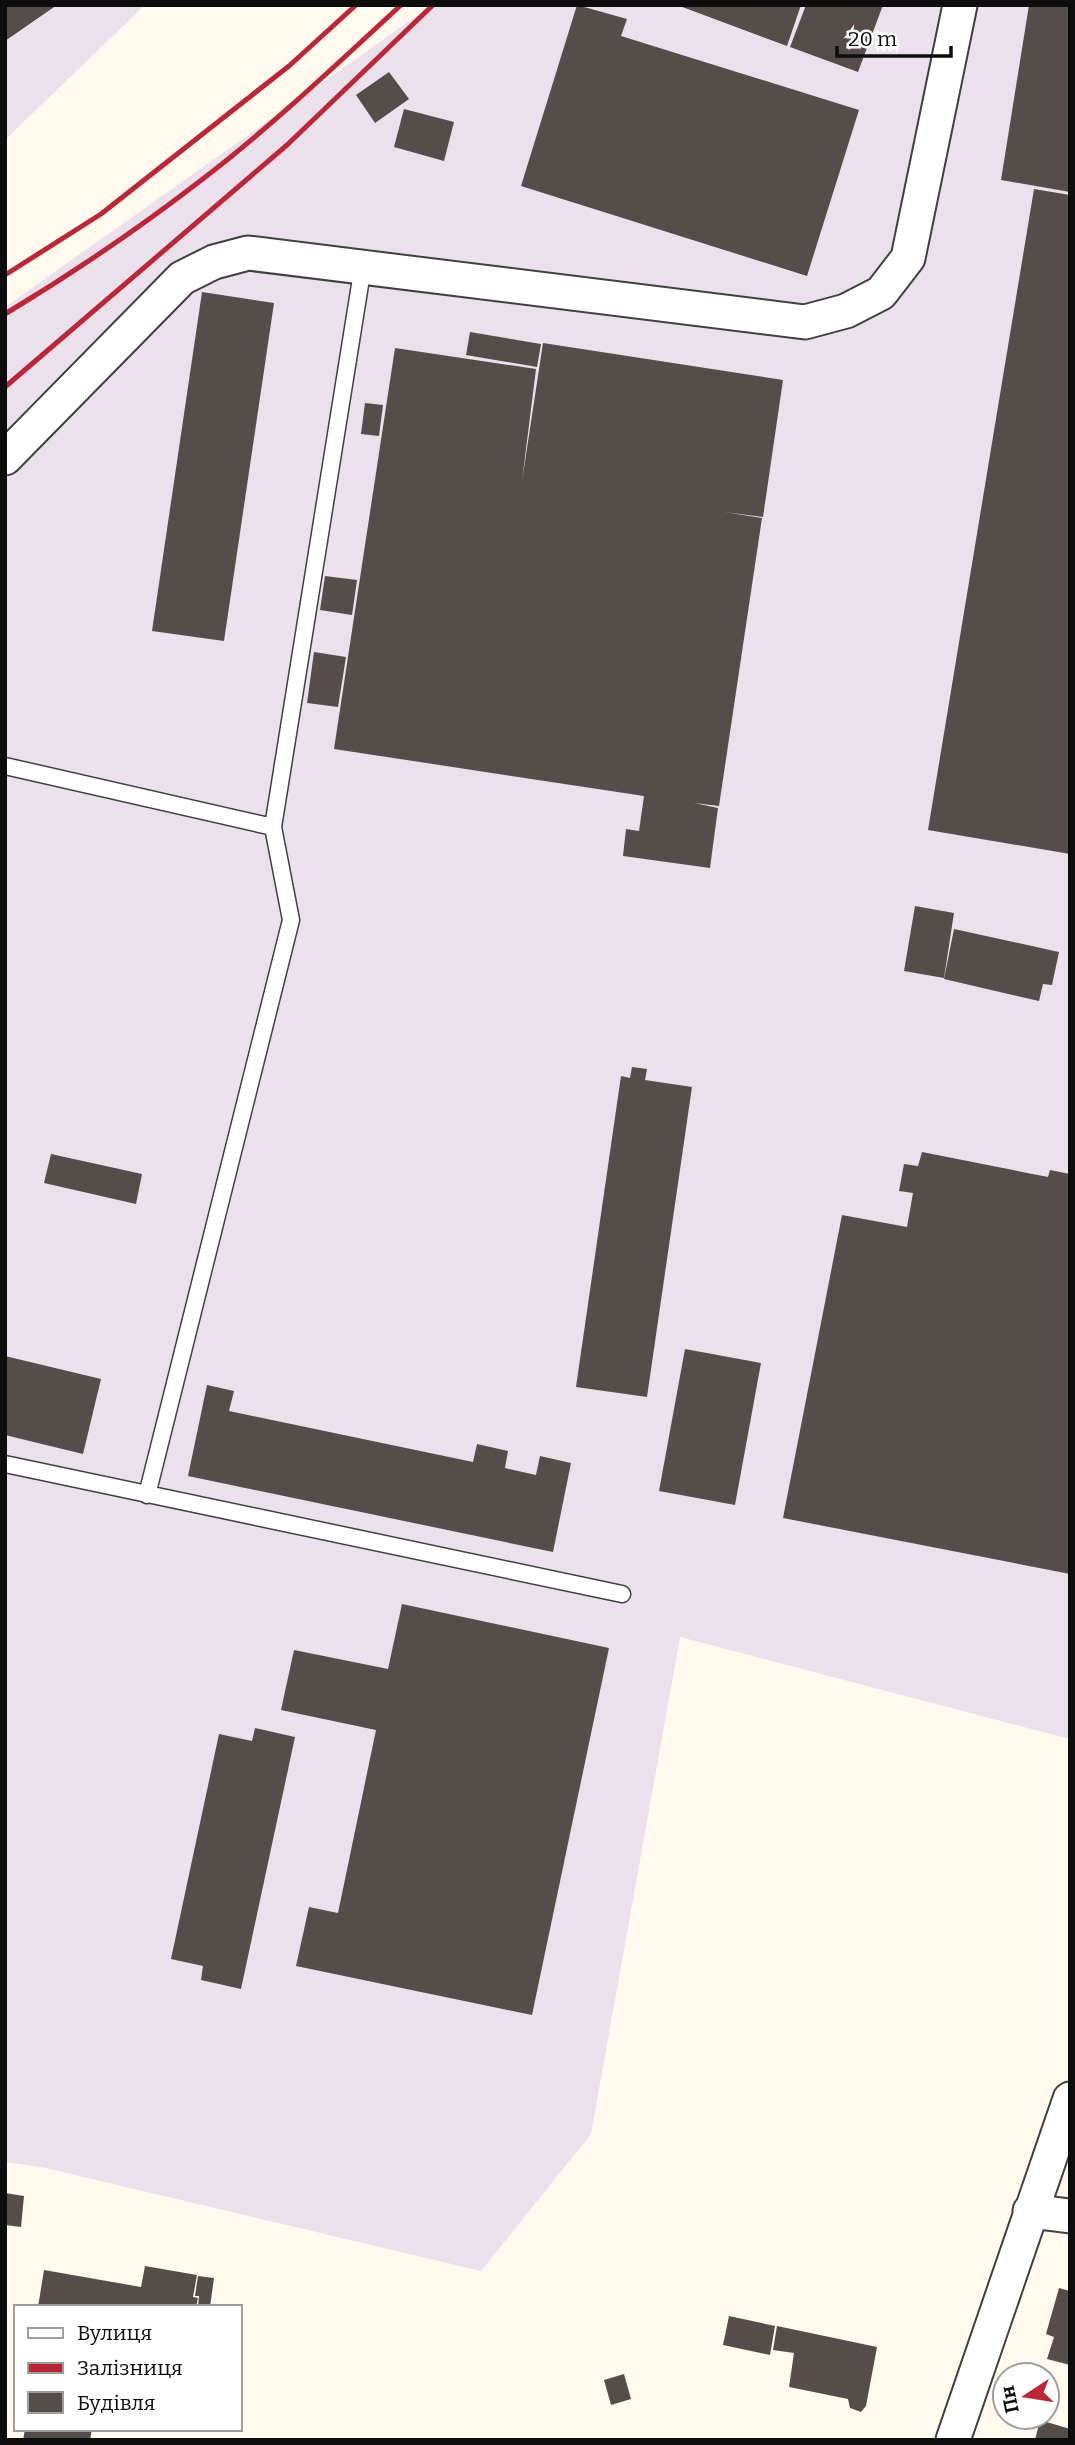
<svg xmlns="http://www.w3.org/2000/svg" width="1075" height="2445" viewBox="0 0 1075 2445" font-family="Bitter,serif">
<style>
.industrial{fill:#eae1ec}
.building{fill:#554d49}
.lines{fill:none;stroke-linecap:round;stroke-linejoin:round}
.service-casing{stroke:#404040;stroke-width:19}
.minor-casing{stroke:#404040;stroke-width:37}
.service{stroke:#fff;stroke-width:16}
.minor{stroke:#fff;stroke-width:33}
.rail{stroke:#bb2737;stroke-width:5}
</style>
<rect width="100%" height="100%" fill="#fffaed"/>
<path class="industrial" d="M5 5H145L5 140Z
M432 5H1070V1739L680 1637 591 2134 481 2271 41 2167 5 2162V307Z"/>
<path class="building" d="M5 5H57L5 41Z
M577 5 627 19 621 36 859 110 807 276 521 186Z
M677 5H801L787 46Z
M806 5H883L858 72 790 47Z
M1029 5H1070V192L1001 180Z
M389 72 409 99 375 123 356 95Z
M404 109 454 122 444 161 394 147Z
M1034 189 1070 195V854L928 830Z
M202 292 274 303 224 641 152 631Z
M470 332 541 344 537 367 466 355Z
M543 343 783 380 763 517 724 512 762 518 719 806 694 803 718 808 710 868 623 856 626 829 639 831 644 796 334 749 395 348 536 369 522 481Z
M365 403 383 405 379 436 361 434Z
M325 576 357 580 352 615 320 610Z
M314 652 346 657 338 707 307 703Z
M915 906 954 913 944 978 904 971Z
M954 929 1059 952 1052 985 1043 984 1039 1001 944 979Z
M632 1067 647 1069 645 1080 692 1087 647 1397 576 1387 621 1076 630 1078Z
M922 1152 1048 1177 1050 1170 1070 1174V1574L783 1518 842 1215 907 1227 913 1193 899 1191 904 1164 918 1166Z
M51 1154 142 1174 136 1204 44 1183Z
M685 1349 761 1363 735 1505 659 1491Z
M5 1356 101 1379 83 1454 5 1435Z
M207 1385 234 1391 229 1411 473 1462 477 1444 508 1451 505 1468 536 1475 540 1456 571 1463 553 1552 188 1476Z
M402 1604 609 1648 532 2015 296 1966 309 1907 338 1913 376 1730 281 1710 294 1650 388 1669Z
M255 1728 295 1737 241 1989 201 1980 203 1966 171 1959 219 1734 252 1741Z
M5 2193 24 2196 21 2227 5 2225Z
M145 2266 197 2275 193 2297 198 2298 196 2307H38L44 2270 141 2287Z
M198 2276 214 2278 210 2307H198L199 2296H195Z
M1059 2288 1070 2291V2365L1047 2359 1054 2337 1046 2334Z
M729 2316 775 2326 770 2355 723 2345Z
M777 2326 877 2347 866 2406 861 2412 850 2408 848 2399 789 2387 794 2353 773 2350Z
M624 2374 631 2399 611 2405 604 2380Z
M1040 2420 1070 2429V2440H1035Z
M25 2429H92L90 2440H23Z"/>
<g class="lines">
<g class="service-casing">
<path id="service" d="M5 766 273 827 291 920 147 1495
M273 827 363 266
M5 1464 622 1594"/>
</g>
<g class="minor-casing">
<path id="minor" d="M5 458 182 278 214 262 248 253 805 322 846 311 881 293 908 258 960 5
M1030 2211 1070 2216
M953 2440 1070 2099"/>
</g>
<use href="#service" class="service"/>
<use href="#minor" class="minor"/>
<path class="rail" d="M5 275 101 214 289 66 356 5
M5 314C73 273 141 227 204 178 273 125 337 64 401 5
M5 387 287 145 433 5"/>
</g>
<rect width="1075" height="2445" fill="none" stroke="#0d0d0d" stroke-width="14"/>
<rect x="14" y="2305" width="228" height="126" fill="#ffffff" stroke="#9e9e9e" stroke-width="2"/>
<rect x="28" y="2328" width="35" height="10" fill="#ffffff" stroke="#9e9e9e" stroke-width="2"/>
<text x="77" y="2340" font-size="21" fill="#0d0d0d">Вулиця</text>
<rect x="28" y="2363" width="35" height="10" fill="#bb2737" stroke="#9e9e9e" stroke-width="2"/>
<text x="77" y="2375" font-size="21" fill="#0d0d0d">Залізниця</text>
<rect x="28" y="2392" width="35" height="21" fill="#554d49" stroke="#9e9e9e" stroke-width="2"/>
<text x="77" y="2410" font-size="21" fill="#0d0d0d">Будівля</text>
<g transform="translate(1026 2396) rotate(258)"><circle r="33" fill="#ffffff" stroke="#9e9e9e" stroke-width="2"/>
<path d="M0-5L12 26L0 18L-12 26Z" fill="#bb2737"/>
<text y="-10" font-size="19" font-weight="bold" text-anchor="middle" fill="#0d0d0d">Пн</text>
</g>
<path d="M837 46v10h114v-10" fill="none" stroke="#0d0d0d" stroke-width="3.5"/>
<text x="848" y="46" font-size="21" fill="#0d0d0d" stroke="#ffffff" stroke-width="5" paint-order="stroke">20 m</text>
</svg>
